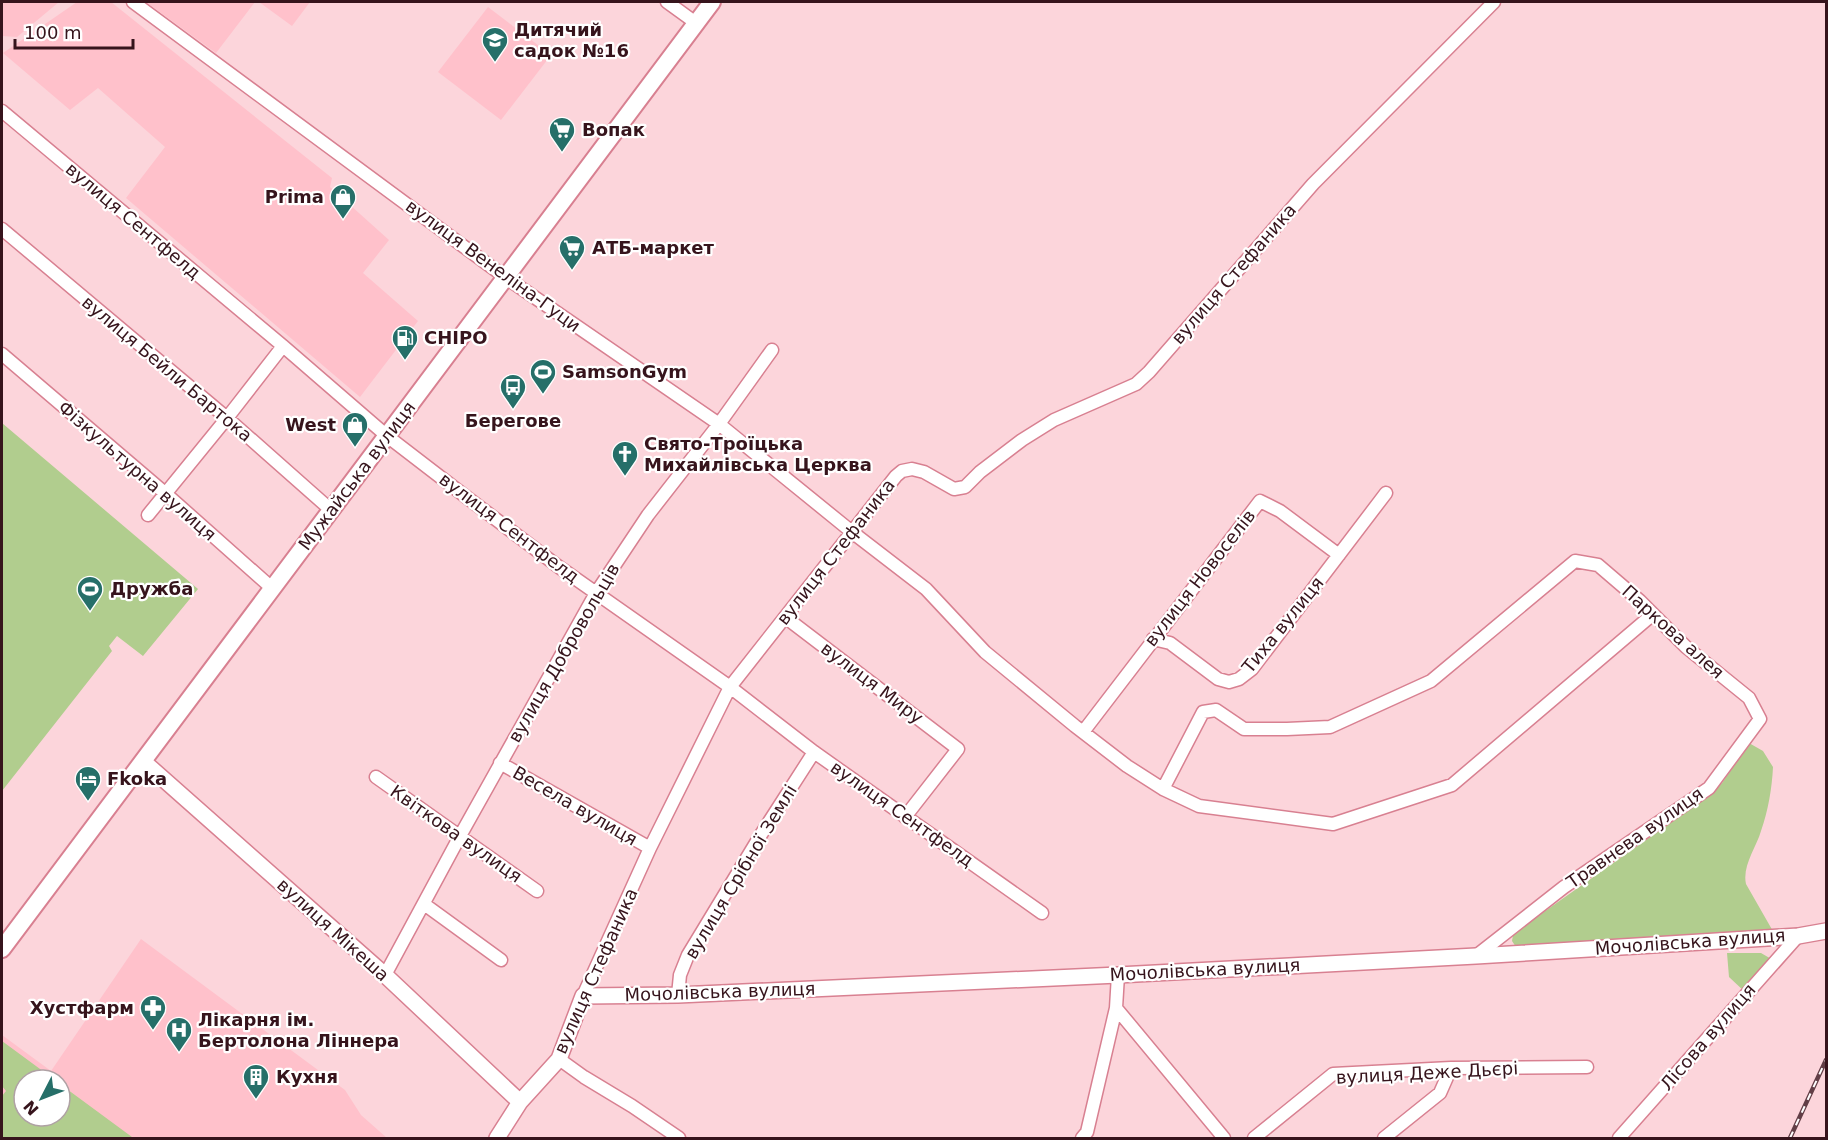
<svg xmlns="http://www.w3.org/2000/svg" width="1828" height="1140" viewBox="0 0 1828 1140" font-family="'DejaVu Sans',sans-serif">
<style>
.built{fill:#ffc1cb;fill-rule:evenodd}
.green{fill:#b1cd8e}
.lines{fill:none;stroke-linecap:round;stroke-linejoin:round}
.minor-casing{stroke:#d88091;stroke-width:15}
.major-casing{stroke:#d88091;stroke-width:18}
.highway-casing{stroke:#d88091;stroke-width:20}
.minor{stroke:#fff;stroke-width:12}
.major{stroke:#fff;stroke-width:15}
.highway{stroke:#fff;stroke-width:16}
.rail-casing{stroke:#623e46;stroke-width:4.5}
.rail{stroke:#fff;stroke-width:2;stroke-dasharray:7;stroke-linecap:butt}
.labels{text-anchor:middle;stroke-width:4.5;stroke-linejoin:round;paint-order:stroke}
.poi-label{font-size:18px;font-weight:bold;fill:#36141c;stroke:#fff;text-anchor:start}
.street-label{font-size:18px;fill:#36141c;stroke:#fff}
</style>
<rect width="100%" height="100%" fill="#fcd5db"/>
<path class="built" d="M2 2H59L17 37 2 36Z
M77 2H111L332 178 330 187 389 240 363 273 418 321 360 397 126 198 165 147 98 88 70 110 3 53Z
M146 2H255L216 53Z
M259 2H310L292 26Z
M488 7 551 55 501 120 438 72Z
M141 939 345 1090 361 1115 387 1138H2V1035L51 1071ZM24 1080H60V1116H24Z"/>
<path class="green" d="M2 423 198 589 143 656 117 636 109 646 112 651 2 791Z
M1749 743 1763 751 1773 767C1772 788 1768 811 1761 831 1756 848 1742 866 1746 884L1774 933 1516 947 1512 941 1513 935 1517 931 1674 820 1713 790 1722 783Z
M1727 953H1761L1773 960 1745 992 1729 977Z
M2 1041 55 1080H24V1116H60V1084L132 1137 131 1138H2V1096L6 1091 2 1086Z"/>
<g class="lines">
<g class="minor-casing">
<path id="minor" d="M133 2 505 277 719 424 852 532 926 589 985 652 1075 726 1127 766 1163 789 1199 806 1333 824 1452 785 1652 615
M667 2 696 23
M2 111 283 346 387 436 465 496 559 567 730 687 814 752 1042 913
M2 229 227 418 331 510
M2 354 166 494 273 589
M148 515 227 418 283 346
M785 617 958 749 905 817
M1153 639 1170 643 1218 679 1229 682 1239 679 1252 669 1386 493
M1083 732 1260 501 1280 511 1339 555
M500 763 650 848
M376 777 537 891
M1163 789 1203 712 1216 710 1244 729H1287L1330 727 1431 681 1575 561 1598 565 1640 601 1686 647 1749 698 1760 719 1709 788 1564 887 1476 956
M424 904 501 960
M385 975 460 836 596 593 648 515 719 424 772 350
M678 995 680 975 688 955 762 833 814 752
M583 996 650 848 730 687 896 476 902 471 912 469 924 472 954 489 965 487 980 472 1022 440 1054 420 1136 384 1149 372 1313 184 1494 2
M1116 1008 1224 1138
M559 1059 584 1077 632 1106 679 1138
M1082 1138 1087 1132 1116 1008 1118 975
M1254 1138 1333 1074 1451 1068 1587 1067
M1384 1138 1440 1093 1451 1068
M1619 1138 1798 936"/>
</g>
<g class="major-casing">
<path id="major" d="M143 761 385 975 520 1102
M497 1138 520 1102 559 1059 583 996 678 995 1118 975 1476 956 1798 936 1826 931"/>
</g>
<g class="highway-casing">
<path id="highway" d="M2 949 712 2"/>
</g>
<use href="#minor" class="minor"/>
<use href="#major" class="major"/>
<use href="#highway" class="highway"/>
<g class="rail-casing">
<path id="rail" d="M1790 1138 1826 1060"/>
</g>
<use href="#rail" class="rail"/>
</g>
<defs>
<g id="school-pin" transform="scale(1.35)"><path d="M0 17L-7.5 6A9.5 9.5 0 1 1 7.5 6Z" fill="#266f69" stroke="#fff"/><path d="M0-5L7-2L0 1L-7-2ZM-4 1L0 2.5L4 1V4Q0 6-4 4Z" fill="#fff"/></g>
<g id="supermarket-pin" transform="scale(1.35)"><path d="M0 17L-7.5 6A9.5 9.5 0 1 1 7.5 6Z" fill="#266f69" stroke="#fff"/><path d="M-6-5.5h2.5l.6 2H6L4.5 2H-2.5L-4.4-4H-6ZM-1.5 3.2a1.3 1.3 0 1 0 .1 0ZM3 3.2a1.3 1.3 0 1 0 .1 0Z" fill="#fff"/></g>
<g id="shop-pin" transform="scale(1.35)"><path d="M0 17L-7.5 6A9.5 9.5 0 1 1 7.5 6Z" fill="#266f69" stroke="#fff"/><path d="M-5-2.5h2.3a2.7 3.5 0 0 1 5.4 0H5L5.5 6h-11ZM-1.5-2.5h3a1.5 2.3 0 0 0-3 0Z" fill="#fff"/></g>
<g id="fuel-pin" transform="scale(1.35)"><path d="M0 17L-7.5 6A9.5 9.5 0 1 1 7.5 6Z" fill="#266f69" stroke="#fff"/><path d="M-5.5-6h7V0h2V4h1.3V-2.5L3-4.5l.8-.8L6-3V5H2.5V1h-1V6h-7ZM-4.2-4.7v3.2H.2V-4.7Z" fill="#fff"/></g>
<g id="stadium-pin" transform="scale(1.35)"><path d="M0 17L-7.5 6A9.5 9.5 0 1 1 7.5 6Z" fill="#266f69" stroke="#fff"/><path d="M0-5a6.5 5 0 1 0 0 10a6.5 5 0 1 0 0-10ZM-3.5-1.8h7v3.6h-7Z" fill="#fff"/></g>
<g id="bus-pin" transform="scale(1.35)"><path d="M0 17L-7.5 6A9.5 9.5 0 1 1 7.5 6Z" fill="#266f69" stroke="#fff"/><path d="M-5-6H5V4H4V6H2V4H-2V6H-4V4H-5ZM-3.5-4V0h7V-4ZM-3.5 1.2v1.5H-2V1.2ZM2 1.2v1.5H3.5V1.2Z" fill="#fff"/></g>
<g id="church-pin" transform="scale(1.35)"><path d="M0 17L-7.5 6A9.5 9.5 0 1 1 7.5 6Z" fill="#266f69" stroke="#fff"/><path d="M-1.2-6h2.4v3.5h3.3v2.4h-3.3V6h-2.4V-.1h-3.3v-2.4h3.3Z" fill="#fff"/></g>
<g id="hotel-pin" transform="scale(1.35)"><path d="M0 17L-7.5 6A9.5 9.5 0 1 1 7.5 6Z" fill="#266f69" stroke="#fff"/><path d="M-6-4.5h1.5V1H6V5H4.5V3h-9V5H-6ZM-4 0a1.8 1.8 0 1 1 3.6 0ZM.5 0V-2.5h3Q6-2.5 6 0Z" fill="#fff"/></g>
<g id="pharmacy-pin" transform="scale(1.35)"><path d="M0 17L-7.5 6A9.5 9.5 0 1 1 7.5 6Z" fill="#266f69" stroke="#fff"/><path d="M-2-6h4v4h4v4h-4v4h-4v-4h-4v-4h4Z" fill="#fff"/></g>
<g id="hospital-pin" transform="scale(1.35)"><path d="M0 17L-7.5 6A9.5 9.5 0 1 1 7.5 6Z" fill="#266f69" stroke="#fff"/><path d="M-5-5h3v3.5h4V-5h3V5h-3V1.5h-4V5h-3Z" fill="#fff"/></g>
<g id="building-pin" transform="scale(1.35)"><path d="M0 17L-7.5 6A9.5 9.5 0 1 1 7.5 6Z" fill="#266f69" stroke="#fff"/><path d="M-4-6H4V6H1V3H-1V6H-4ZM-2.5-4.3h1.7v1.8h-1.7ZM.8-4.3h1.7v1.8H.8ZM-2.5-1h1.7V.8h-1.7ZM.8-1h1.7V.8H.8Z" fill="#fff"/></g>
</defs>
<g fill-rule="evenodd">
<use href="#school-pin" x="495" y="40"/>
<use href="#supermarket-pin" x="562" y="130"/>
<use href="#shop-pin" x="343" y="197"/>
<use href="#supermarket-pin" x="572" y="248"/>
<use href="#fuel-pin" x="405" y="338"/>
<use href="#stadium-pin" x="543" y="372"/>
<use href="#bus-pin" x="513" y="387"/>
<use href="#shop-pin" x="355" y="425"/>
<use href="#church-pin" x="625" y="454"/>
<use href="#stadium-pin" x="90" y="589"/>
<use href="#hotel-pin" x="88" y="779"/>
<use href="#pharmacy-pin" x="153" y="1008"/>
<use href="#hospital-pin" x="179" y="1030"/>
<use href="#building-pin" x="256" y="1077"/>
</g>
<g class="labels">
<g class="poi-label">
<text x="514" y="36">Дитячий<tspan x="514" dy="21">садок №16</tspan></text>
<text x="582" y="136">Вопак</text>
<text x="324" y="203" text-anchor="end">Prima</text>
<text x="592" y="254">АТБ-маркет</text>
<text x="424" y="344">CHIPO</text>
<text x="562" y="378">SamsonGym</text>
<text x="513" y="427" text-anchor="middle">Берегове</text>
<text x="336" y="431" text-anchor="end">West</text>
<text x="644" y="450">Свято-Троїцька<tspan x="644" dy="21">Михайлівська Церква</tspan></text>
<text x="110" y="595">Дружба</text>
<text x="107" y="785">Fkoka</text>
<text x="134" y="1014" text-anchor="end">Хустфарм</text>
<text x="198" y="1026">Лікарня ім.<tspan x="198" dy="21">Бертолона Ліннера</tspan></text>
<text x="276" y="1083">Кухня</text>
</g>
<g class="street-label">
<text transform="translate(133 221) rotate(40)" y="6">вулиця Сентфелд</text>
<text transform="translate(493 266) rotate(36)" y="6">вулиця Венеліна-Гуци</text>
<text transform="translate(1234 274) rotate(-49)" y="6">вулиця Стефаника</text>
<text transform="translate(167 369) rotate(40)" y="6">вулиця Бейли Бартока</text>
<text transform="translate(137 471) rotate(41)" y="6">Фізкультурна вулиця</text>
<text transform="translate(357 476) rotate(-53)" y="6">Мужайська вулиця</text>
<text transform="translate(509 528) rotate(37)" y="6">вулиця Сентфелд</text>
<text transform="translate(836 552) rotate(-52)" y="6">вулиця Стефаника</text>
<text transform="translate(1200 578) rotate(-52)" y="6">вулиця Новоселів</text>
<text transform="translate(1283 625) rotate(-51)" y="6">Тиха вулиця</text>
<text transform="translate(1673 632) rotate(42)" y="6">Паркова алея</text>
<text transform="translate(564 653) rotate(-60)" y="6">вулиця Добровольців</text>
<text transform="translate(872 683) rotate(37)" y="6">вулиця Миру</text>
<text transform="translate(575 806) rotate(30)" y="6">Весела вулиця</text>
<text transform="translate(902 814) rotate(35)" y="6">вулиця Сентфелд</text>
<text transform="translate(456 834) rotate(35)" y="6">Квіткова вулиця</text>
<text transform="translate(1635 838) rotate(-35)" y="6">Травнева вулиця</text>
<text transform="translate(741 872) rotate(-59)" y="6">вулиця Срібної Землі</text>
<text transform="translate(333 930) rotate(42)" y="6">вулиця Мікеша</text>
<text transform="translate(1690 942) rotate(-4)" y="6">Мочолівська вулиця</text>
<text transform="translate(1205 970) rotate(-3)" y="6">Мочолівська вулиця</text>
<text transform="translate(596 971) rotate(-66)" y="6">вулиця Стефаника</text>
<text transform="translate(720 992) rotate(-2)" y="6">Мочолівська вулиця</text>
<text transform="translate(1708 1037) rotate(-49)" y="6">Лісова вулиця</text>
<text transform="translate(1427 1073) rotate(-3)" y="6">вулиця Деже Дьєрі</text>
</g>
</g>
<rect width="1828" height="1140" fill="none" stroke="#36141c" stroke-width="6"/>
<g transform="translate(42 1098) rotate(228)"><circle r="28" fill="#ffffff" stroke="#afa1a4" stroke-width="1.5"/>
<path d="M0-4.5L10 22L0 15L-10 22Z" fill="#266f69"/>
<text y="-9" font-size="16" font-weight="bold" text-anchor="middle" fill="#36141c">N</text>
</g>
<path d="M15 39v9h118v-9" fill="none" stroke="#36141c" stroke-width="3"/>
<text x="24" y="39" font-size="18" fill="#36141c" stroke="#ffffff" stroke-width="4.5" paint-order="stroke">100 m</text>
</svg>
